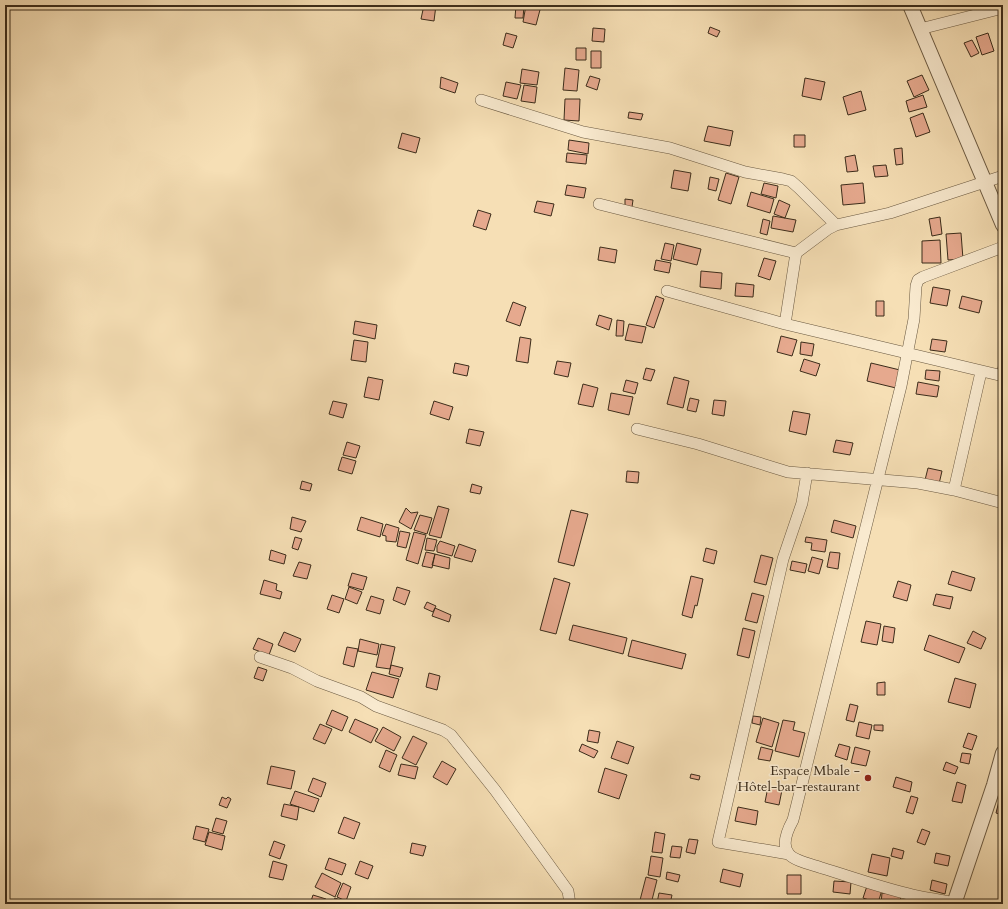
<svg xmlns="http://www.w3.org/2000/svg" width="1008" height="909" viewBox="0 0 1008 909" font-family="Cardo,serif">
<style>
.building{fill:#e6a98e;stroke:#3b2c1a}
.lines{fill:none;stroke-linecap:round;stroke-linejoin:round}
.minor-casing{stroke:#6a5941;stroke-width:12}
.tertiary-casing{stroke:#6a5941;stroke-width:16}
.minor{stroke:#f9eacf;stroke-width:11}
.tertiary{stroke:#f9eacf;stroke-width:14}
.poi-dot{fill:#8f2418;stroke:#f9eacf;stroke-width:1.5}
.labels{text-anchor:middle;stroke-width:3;stroke-linejoin:round;paint-order:stroke}
.poi-label{font-size:14px;fill:#3b2c1a;stroke:#f9eacf;text-anchor:end}
</style>
<rect width="100%" height="100%" fill="#f6dfb5"/>
<filter id="stains"><feTurbulence type="fractalNoise" baseFrequency=".005" numOctaves="4"/><feColorMatrix values="0 0 0 0 .2 0 0 0 0 .09 0 0 0 0 .02 0 0 0 .5 -.17"/></filter>
<radialGradient id="worn" r=".72"><stop offset=".6" stop-color="#630" stop-opacity="0"/><stop offset="1" stop-color="#630" stop-opacity=".3"/></radialGradient>
<path class="building" d="M424 5H436L434 21 421 19Z
M516 5 524 6 523 18H515Z
M526 5 541 6 536 25 523 22Z
M710 27 720 31 717 37 708 33Z
M593 28 605 29 604 42 592 41Z
M506 33 517 36 513 48 503 45Z
M988 33 994 51 982 55 976 37Z
M972 40 979 53 971 57 964 43Z
M576 48H586V60H576Z
M591 51H601V68H591Z
M565 68 579 70 577 91 563 90Z
M522 69 539 72 537 85 520 83Z
M922 75 929 90 914 97 907 81Z
M590 76 600 79 597 90 586 86Z
M441 77 458 83 455 93 440 88Z
M805 78 825 82 821 100 802 96Z
M506 82 521 85 517 99 503 96Z
M524 85 537 87 535 103 521 101Z
M861 91 866 110 848 115 843 97Z
M923 95 927 107 909 112 906 101Z
M565 99H580L579 121 564 120Z
M629 112 643 114 641 120 628 118Z
M923 113 930 132 916 137 910 118Z
M708 126 733 131 730 146 704 141Z
M402 133 420 138 416 153 398 148Z
M794 135H805V147H794Z
M569 140 589 143 588 154 568 150Z
M902 148 903 164 896 165 894 149Z
M567 153 587 155 586 164 566 162Z
M855 155 858 171 847 172 845 157Z
M886 165 888 176 875 177 873 166Z
M674 170 691 173 688 191 671 188Z
M726 173 739 177 731 204 718 200Z
M710 177 719 179 716 191 708 189Z
M764 183 778 186 776 198 761 194Z
M863 183 865 203 843 205 841 185Z
M567 185 586 188 584 198 565 195Z
M751 192 774 199 770 213 747 206Z
M625 199 633 200 632 207H625Z
M779 200 790 205 785 218 774 214Z
M537 201 554 204 551 216 534 212Z
M478 210 491 214 486 230 473 226Z
M773 216 796 220 793 232 771 228Z
M940 217 942 234 932 236 929 219Z
M763 219 770 221 767 235 760 233Z
M961 233 963 259 948 260 946 234Z
M940 240 941 263H922V241Z
M665 243 674 245 671 261 661 259Z
M677 243 701 249 697 265 673 259Z
M600 247 617 250 615 263 598 260Z
M764 258 776 261 770 280 758 276Z
M656 260 671 263 669 273 654 270Z
M701 271 722 273 721 289 700 287Z
M736 283 754 285 753 297 735 296Z
M933 287 950 290 947 306 930 303Z
M656 296 664 299 654 328 646 325Z
M962 296 982 301 979 313 959 308Z
M876 301H884V316H876Z
M513 302 526 307 520 326 506 321Z
M599 315 612 319 609 330 596 325Z
M617 320 624 321 623 336H616Z
M355 321 377 325 375 339 353 334Z
M629 324 646 327 642 343 625 340Z
M781 336 797 340 792 356 777 352Z
M520 337 531 339 528 363 516 361Z
M932 339 947 341 945 352 930 350Z
M354 340 368 342 366 362 351 360Z
M801 342 814 344 812 356 800 354Z
M1000 357H1003V370L998 369Z
M804 359 820 364 816 376 800 371Z
M557 361 571 363 568 377 554 374Z
M455 363 469 366 467 376 453 373Z
M871 363 900 370 896 388 867 381Z
M646 368 655 370 651 381 643 379Z
M926 370 940 371 939 381 925 379Z
M368 377 383 380 379 400 364 397Z
M674 377 689 381 683 408 667 404Z
M626 380 638 383 635 394 623 391Z
M918 382 939 386 937 397 916 394Z
M583 384 598 388 593 407 578 404Z
M611 393 633 397 629 415 608 410Z
M690 398 699 400 696 412 687 410Z
M714 400 726 401 724 416 712 414Z
M333 401 347 404 343 418 329 414Z
M434 401 453 407 449 420 430 414Z
M793 411 810 414 806 435 789 431Z
M469 429 484 432 480 446 466 443Z
M836 440 853 443 850 455 833 452Z
M347 442 360 446 356 458 343 455Z
M342 457 356 461 352 474 338 470Z
M928 468 942 471 939 484 925 480Z
M627 471 639 472 638 483 626 482Z
M302 481 312 484 310 491 300 489Z
M472 484 482 487 480 494 470 492Z
M438 506 449 509 441 538 429 535Z
M406 508 411 513 418 512 411 529 399 522Z
M571 510 588 514 574 566 558 562Z
M420 515 432 518 427 534 414 530Z
M292 517 306 521 301 532 290 529Z
M361 517 383 524 380 537 357 530Z
M834 520 856 526 853 538 831 532Z
M386 524 399 528 396 542 386 541V536L382 535Z
M400 531 410 533 406 548 397 546Z
M414 532 426 535 418 564 406 560Z
M295 537 302 539 298 550 292 548Z
M806 537 827 540 825 552 811 550 812 543 805 542Z
M427 538 437 540 434 551 425 550Z
M440 541 455 546 452 556 437 552V546Z
M459 544 476 550 472 562 454 557Z
M706 548 717 551 714 564 703 561Z
M271 550 286 555 284 564 269 560Z
M426 552 435 554 432 568 422 566Z
M830 552 840 553 838 569 827 567Z
M435 554 450 558 449 569 432 565Z
M761 555 773 558 766 585 754 582Z
M812 557 823 560 819 574 808 571Z
M792 561 807 564 805 573 790 570Z
M299 562 311 565 307 579 293 576Z
M952 571 975 578 971 591 948 584Z
M352 573 367 577 363 590 348 586Z
M691 576 703 579 697 606 695 605 692 618 682 615Z
M554 578 570 583 556 634 540 630Z
M264 580 277 584 276 590 282 592 280 599 260 594Z
M898 581 911 585 907 601 893 597Z
M349 587 362 592 357 604 345 599Z
M397 587 410 591 405 605 393 600Z
M752 593 764 596 757 623 745 620Z
M936 594 953 597 950 609 933 605Z
M332 595 344 599 339 613 327 609Z
M371 596 384 600 380 614 366 610Z
M427 602 436 606 433 612 424 608Z
M435 608 451 615 449 622 432 616Z
M866 621 881 624 877 645 861 642Z
M573 625 627 638 623 654 569 640Z
M884 626 895 628 893 643 882 641Z
M743 628 755 631 749 658 737 655Z
M973 631 986 638 981 649 967 643Z
M284 632 301 639 295 652 278 645Z
M929 635 965 648 959 663 924 650Z
M258 638 273 644 269 655 253 649Z
M360 639 379 644 377 655 358 651Z
M632 640 686 654 682 669 628 656Z
M381 644 395 647 390 669 376 667Z
M347 647 358 649 354 667 343 664Z
M391 665 403 668 400 677 389 674Z
M258 667 267 670 263 681 254 678Z
M372 672 399 679 393 698 366 690Z
M429 673 440 676 437 690 426 687Z
M955 678 976 684 970 708 948 702Z
M885 682V695H877V683Z
M850 704 858 706 854 722 846 720Z
M332 710 348 717 342 731 326 724Z
M753 716 761 717 760 725 752 723Z
M763 718 779 723 772 747 756 742Z
M355 719 378 729 371 743 349 732Z
M783 720 795 722 793 730 805 733 799 757 775 751Z
M859 722 872 725 869 739 856 736Z
M320 724 332 729 325 744 313 739Z
M874 725H883V731L874 730Z
M383 727 401 737 394 751 375 741Z
M589 730 600 732 598 743 587 741Z
M968 733 977 736 972 750 963 747Z
M413 736 427 743 416 765 402 758Z
M617 741 634 747 628 764 611 758Z
M582 744 598 751 594 758 579 751Z
M839 744 850 747 847 760 835 756Z
M761 747 773 750 770 761 758 759Z
M855 747 870 751 866 766 851 763Z
M386 750 397 755 390 772 379 767Z
M962 753 971 754 969 764 960 762Z
M442 761 456 769 447 785 433 777Z
M946 762 958 767 955 774 943 770Z
M401 764 418 767 415 779 398 775Z
M271 766 295 771 291 789 267 784Z
M605 768 627 775 619 799 598 792Z
M691 774 700 776 699 780 690 778Z
M896 777 912 782 910 792 893 787Z
M313 778 326 783 321 797 308 791Z
M957 782 966 785 962 803 952 801Z
M768 787 782 790 779 805 765 802Z
M1002 789 1003 790V815L996 813Z
M295 791 319 799 314 812 290 804Z
M911 796 918 798 913 814 906 812Z
M222 797 226 799 228 797 231 799 227 808 219 805Z
M284 804 299 807 297 820 281 816Z
M738 807 758 811 756 825 735 821Z
M344 817 360 823 354 839 338 833Z
M216 818 227 821 223 834 212 831Z
M196 826 209 829 205 842 193 839Z
M922 829 930 832 925 845 917 842Z
M209 832 225 836 222 850 205 845Z
M655 832 665 834 662 853 652 852Z
M689 839 698 840 695 854 686 852Z
M274 841 285 845 280 859 269 855Z
M412 843 426 846 423 856 410 853Z
M672 846 682 847 680 858 670 857Z
M893 848 904 851 902 859 891 856Z
M936 853 950 856 948 866 934 863Z
M872 854 890 858 887 876 868 872Z
M651 856 663 858 660 877 648 875Z
M329 858 346 864 342 875 325 869Z
M273 861 287 865 283 880 269 877Z
M360 861 373 866 368 879 355 874Z
M723 869 743 874 740 887 720 882Z
M667 872 680 875 678 882 666 879Z
M322 873 341 883 335 897 315 887Z
M787 875H801V894H787Z
M646 877 657 880 651 904H639Z
M932 880 947 884 945 894 930 890Z
M834 881 851 882 850 894 833 892Z
M1003 881V904H997Z
M343 883 351 887 346 901 337 897Z
M867 886 882 890 878 903 863 898Z
M659 893 672 895 670 904 657 903Z
M882 893 901 895 900 904H881Z
M313 895 326 899 324 904H310Z
M335 898 345 902 344 904H332Z"/>
<g class="lines">
<g class="minor-casing">
<path id="minor" d="M920 29 1003 8
M481 100 583 132 670 148 745 172 783 179 791 181 799 188 836 225
M599 204 796 253 828 229 836 225 890 213 1003 176
M667 291 785 324 1003 376
M785 324 796 253
M637 429 698 444 788 472 918 483 954 490 1003 503
M954 490 981 372
M260 657 292 668 317 681 361 697 376 706 443 730 451 735 495 790 568 891 570 904
M789 854 718 842 783 559 802 503 807 473
M954 903C941 900 926 898 913 895 882 888 852 877 822 868 814 865 794 861 789 854 781 845 788 829 793 820L901 386 914 319 916 286 918 280 923 277 1003 247"/>
</g>
<g class="tertiary-casing">
<path id="tertiary" d="M910 5 1003 225
M954 904 994 785 1003 753"/>
</g>
<use href="#minor" class="minor"/>
<use href="#tertiary" class="tertiary"/>
</g>
<circle class="poi-dot" cx="868" cy="778" r="4"/>
<g class="labels">
<g class="poi-label">
<text x="860" y="775">Espace Mbale -<tspan x="860" dy="16">Hôtel-bar-restaurant</tspan></text>
</g>
</g>
<rect width="1008" height="909" fill="none" stroke="#f6dfb5" stroke-width="20"/>
<rect x="6" y="6" width="996" height="897" fill="none" stroke="#3b2c1a" stroke-width="2"/>
<rect x="10" y="10" width="988" height="889" fill="none" stroke="#3b2c1a"/>
<rect width="100%" height="100%" filter="url(#stains)"/>
<rect width="100%" height="100%" fill="url(#worn)"/>
</svg>
